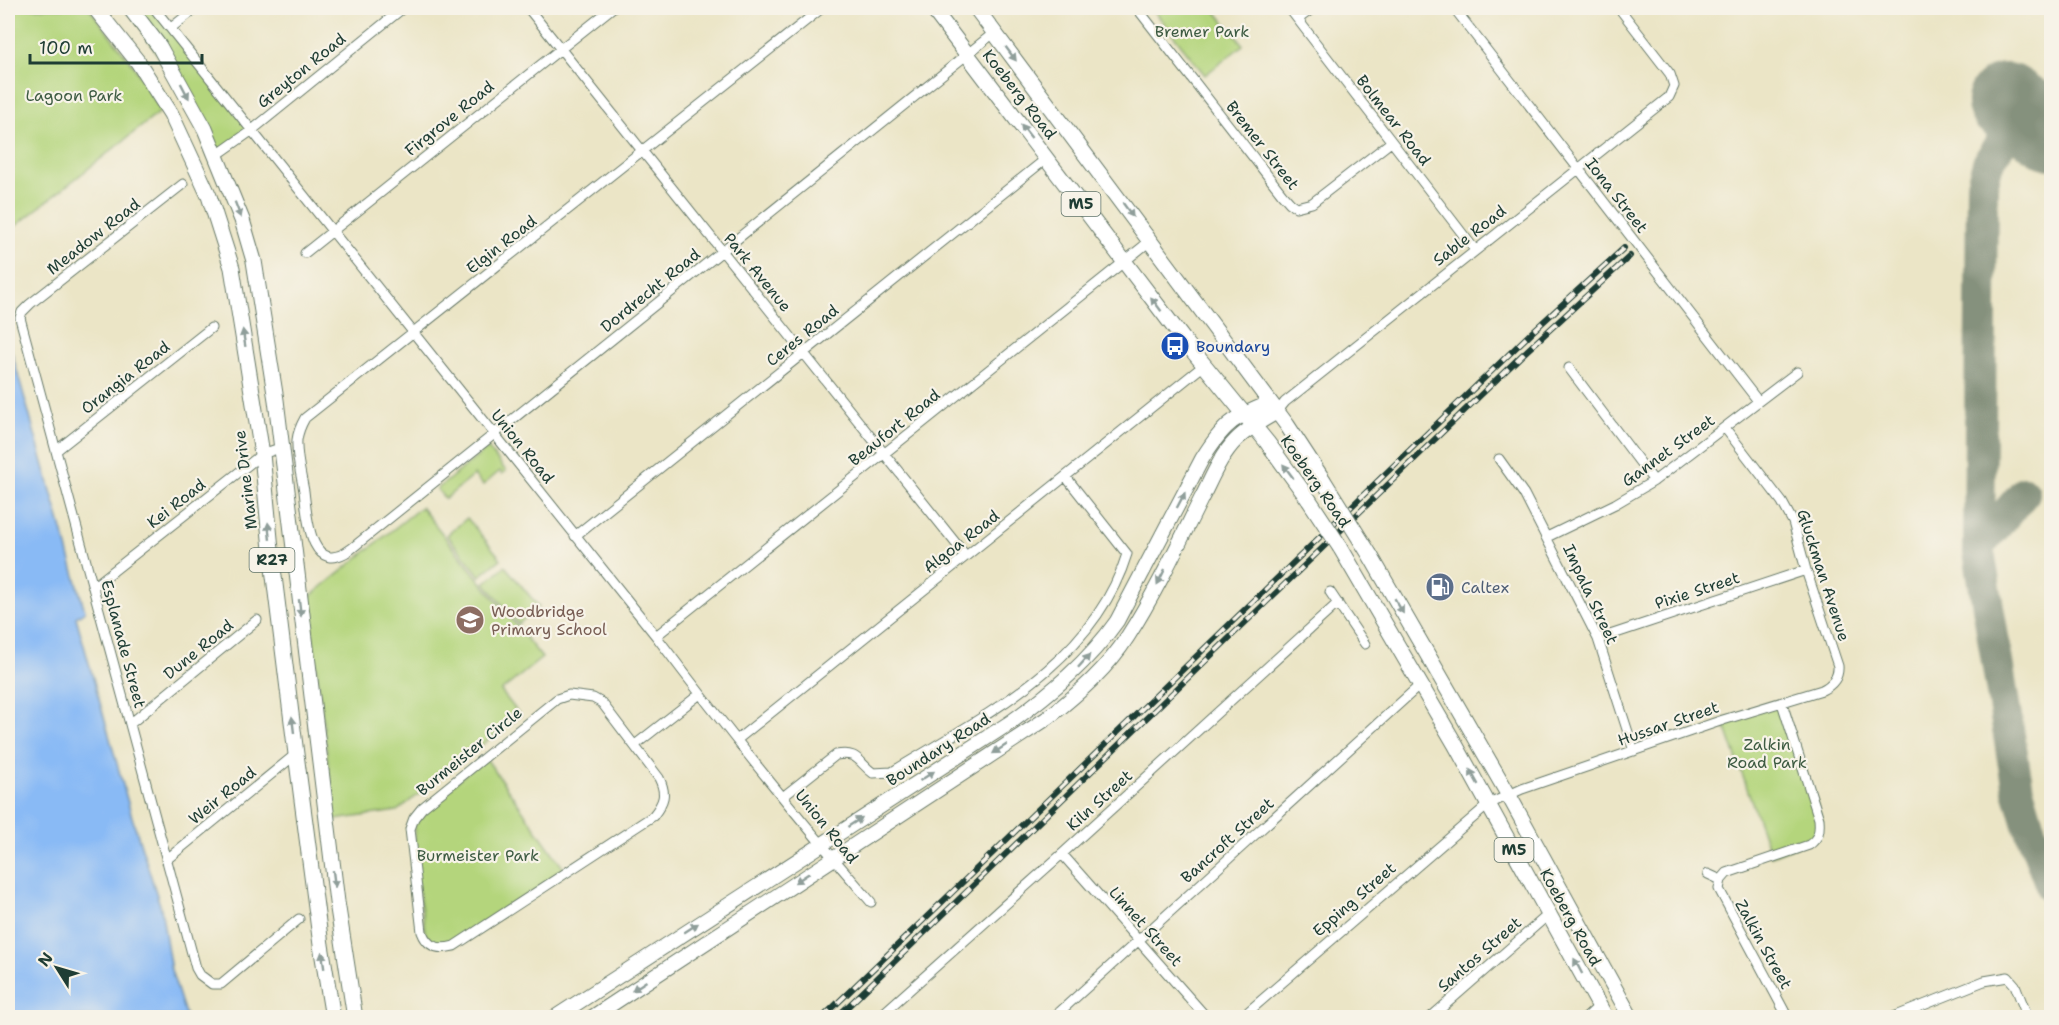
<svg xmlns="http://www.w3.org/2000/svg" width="2059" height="1025" viewBox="0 0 2059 1025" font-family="'Shantell Sans',sans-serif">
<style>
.green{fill:#b4d57c;stroke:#6a8958;stroke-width:1.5}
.water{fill:#89baf5;stroke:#547c94;stroke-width:1.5}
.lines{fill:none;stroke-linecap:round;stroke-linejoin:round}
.taxiway{stroke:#85917d;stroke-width:32}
.runway{stroke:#85917d;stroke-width:78}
.street-casing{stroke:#667867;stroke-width:11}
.secondary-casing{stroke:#667867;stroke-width:16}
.primary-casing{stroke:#667867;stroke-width:17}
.street{stroke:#fff;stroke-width:9}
.secondary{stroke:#fff;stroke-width:14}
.primary{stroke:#fff;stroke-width:15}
.rail-casing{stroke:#1f3d34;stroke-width:6}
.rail{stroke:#f7f3e8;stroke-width:4;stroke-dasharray:11;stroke-linecap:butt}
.primary-bridge-casing{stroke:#667867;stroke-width:17;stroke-linecap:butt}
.primary-bridge{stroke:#fff;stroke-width:15}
.oneway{fill:#8f9e9a}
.labels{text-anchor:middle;stroke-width:4.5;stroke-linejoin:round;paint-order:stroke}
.shield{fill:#f7f3e8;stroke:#60746a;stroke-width:1.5}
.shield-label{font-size:15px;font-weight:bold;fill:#1f3d34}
.park-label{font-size:16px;fill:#3d5b42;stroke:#f7f3e8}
.street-label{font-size:16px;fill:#1f3d34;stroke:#f7f3e8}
.transit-label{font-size:16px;fill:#164399;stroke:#f7f3e8;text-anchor:start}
.service-label{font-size:16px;fill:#4e5e75;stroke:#f7f3e8;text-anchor:start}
.education-label{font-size:16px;fill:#785e54;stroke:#f7f3e8;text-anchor:start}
</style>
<rect width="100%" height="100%" fill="#f7f3e8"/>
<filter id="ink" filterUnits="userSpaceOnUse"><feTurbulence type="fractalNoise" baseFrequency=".0167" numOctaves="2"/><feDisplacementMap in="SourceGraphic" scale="12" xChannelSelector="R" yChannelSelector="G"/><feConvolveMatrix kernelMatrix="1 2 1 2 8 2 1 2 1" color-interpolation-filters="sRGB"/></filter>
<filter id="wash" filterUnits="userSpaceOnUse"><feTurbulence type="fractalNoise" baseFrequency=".008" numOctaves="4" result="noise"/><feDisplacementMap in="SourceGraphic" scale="24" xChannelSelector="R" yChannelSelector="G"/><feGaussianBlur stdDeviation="1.35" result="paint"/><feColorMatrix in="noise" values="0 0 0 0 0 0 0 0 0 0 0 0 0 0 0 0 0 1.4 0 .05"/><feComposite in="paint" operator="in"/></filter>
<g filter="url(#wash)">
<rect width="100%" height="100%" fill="#ebe5c6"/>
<path class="green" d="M8 8H89L133 65 161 111 8 232Z
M130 8H154L251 131 217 155Z
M1152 8H1213L1243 45 1205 75Z
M488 448 506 471 502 474 500 471 483 485 474 475 445 499 437 489Z
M421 507 542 658 501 691 520 715 397 811 335 820 308 598Z
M467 518 501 559 480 576 447 535Z
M505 566 539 607 518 624 485 583Z
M1782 704 1822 820 1814 839 1771 856 1723 720Z
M485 757 567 873 454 946 427 943 416 875 414 818Z"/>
<path class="water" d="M8 339 85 611 76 617 132 817 161 908 171 970 186 1017H8Z"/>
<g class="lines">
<path class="taxiway" d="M2021 112 1988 163 1982 185 1979 552 2018 790 2028 824 2052 888
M1979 548 1983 541 2024 493"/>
<path class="runway" d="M2006 102 2052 131"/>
</g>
</g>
<g filter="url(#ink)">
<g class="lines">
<g class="street-casing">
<path id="street" d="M154 8 656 636C724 726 797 817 871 902
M528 8 966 556
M822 8 305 418C301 425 298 432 297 440 296 456 301 475 304 491 307 516 310 579 351 549L995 32
M1137 8 1282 194 1290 203 1296 207 1312 203 1391 142
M1289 8 1475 250
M1454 8 1758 401
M1298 19 1313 8
M171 28 196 8
M217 155 251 131 403 8
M183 184 30 304 22 312 20 318 196 968 200 975 212 984H221L299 919
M305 253 612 8
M1569 368 1654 481
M1277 412 1285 402 1669 97 1674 86 1670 74 1619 8
M57 450 211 328
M1499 459 1524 494 1598 639 1634 751
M575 536 1047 158
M1547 537 1615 504 1654 481 1797 372
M93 587 262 454 280 448
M1330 592 1365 644
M656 636 1150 241
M1598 639 1806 570
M569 695 593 698 602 703 659 778C667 794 664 802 653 816L454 946C439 950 428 948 422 932L410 829 414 818 422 808 557 699Z
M1782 703 1819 819C1820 831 1819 838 1809 845L1727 873 1721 880 1719 889 1788 1018
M130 724 257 620
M738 739 1203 366
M635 745 700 694
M784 796 836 755C858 751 858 762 873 773L892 772C983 716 1093 664 1127 554L1066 477
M1062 854 1207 1018
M166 860 296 754
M1708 874 1721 880
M878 1018 1062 854 1338 603
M1053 1018 1420 685
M1241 1018 1489 804 1522 789 1723 720 1822 690C1832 685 1839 678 1838 666L1806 570 1793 522 1782 502 1725 428
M1430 1018 1549 914
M1586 1018 1599 1006
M1891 1018 1984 981 2008 977 2015 985 2028 1018"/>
</g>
<g class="secondary-casing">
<path id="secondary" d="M554 1018 1011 722C1052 692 1088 662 1117 621L1202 459C1223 425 1233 417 1270 403
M591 1018 1049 717C1079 693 1108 668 1128 636 1156 592 1178 545 1201 499 1211 480 1220 456 1236 440 1248 428 1263 420 1277 412"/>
</g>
<g class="primary-casing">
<path id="primary" d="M95 8 138 62 171 114 209 196 232 268 262 454 272 560 296 754 321 945 333 1018
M130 8 159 46 205 129 242 220 254 261 276 400 337 902 355 1018
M932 8 1183 339 1267 442 1309 500
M976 8 1287 425 1323 480
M1340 547 1455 744 1606 1018
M1370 555 1508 794 1631 1018"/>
</g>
<use href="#street" class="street"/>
<use href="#secondary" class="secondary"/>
<use href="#primary" class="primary"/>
<g class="rail-casing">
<path id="rail" d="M822 1018 1531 333 1624 248
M836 1018 1521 356 1630 256"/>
</g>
<use href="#rail" class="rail"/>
<g class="primary-bridge-casing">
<path id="primary-bridge" d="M1323 480 1370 555
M1309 500 1340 547"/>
</g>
<use href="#primary-bridge" class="primary-bridge"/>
</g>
<defs><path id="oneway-solid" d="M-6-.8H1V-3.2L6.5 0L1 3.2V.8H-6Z" transform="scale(1.5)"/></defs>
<g class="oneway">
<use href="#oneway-solid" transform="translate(1011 54) rotate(53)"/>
<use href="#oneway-solid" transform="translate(185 91) rotate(62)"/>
<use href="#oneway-solid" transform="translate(1026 131) rotate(-128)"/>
<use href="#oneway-solid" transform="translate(238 210) rotate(69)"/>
<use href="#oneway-solid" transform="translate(1128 210) rotate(54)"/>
<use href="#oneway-solid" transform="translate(1156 304) rotate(-127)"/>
<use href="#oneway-solid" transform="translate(244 338) rotate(-99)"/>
<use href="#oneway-solid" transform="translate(1288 471) rotate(-127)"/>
<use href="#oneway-solid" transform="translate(1181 500) rotate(-62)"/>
<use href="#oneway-solid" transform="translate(269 531) rotate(-96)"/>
<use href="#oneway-solid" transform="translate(1161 577) rotate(117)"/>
<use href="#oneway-solid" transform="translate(1399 606) rotate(60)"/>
<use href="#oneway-solid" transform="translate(300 608) rotate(83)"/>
<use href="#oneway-solid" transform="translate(1084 661) rotate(-48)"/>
<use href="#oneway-solid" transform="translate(293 725) rotate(-97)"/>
<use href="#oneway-solid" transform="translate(1000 749) rotate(147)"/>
<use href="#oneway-solid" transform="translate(927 776) rotate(-33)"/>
<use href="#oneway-solid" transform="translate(1474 777) rotate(-119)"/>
<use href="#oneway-solid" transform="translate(855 822) rotate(-33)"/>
<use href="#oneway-solid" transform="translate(802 878) rotate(147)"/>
<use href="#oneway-solid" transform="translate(334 879) rotate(83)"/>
<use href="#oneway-solid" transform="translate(691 928) rotate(-33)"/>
<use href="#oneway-solid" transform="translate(323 960) rotate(-98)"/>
<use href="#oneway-solid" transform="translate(1578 966) rotate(-118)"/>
<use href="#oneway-solid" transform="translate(639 986) rotate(146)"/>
</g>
</g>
<defs>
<g id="bus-disc" transform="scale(1.5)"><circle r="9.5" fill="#1a4fb4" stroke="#f7f3e8"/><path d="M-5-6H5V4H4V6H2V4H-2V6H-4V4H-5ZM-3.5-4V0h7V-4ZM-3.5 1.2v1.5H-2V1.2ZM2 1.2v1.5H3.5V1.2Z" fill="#fff"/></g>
<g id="fuel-disc" transform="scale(1.5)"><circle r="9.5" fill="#5c6f8a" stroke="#f7f3e8"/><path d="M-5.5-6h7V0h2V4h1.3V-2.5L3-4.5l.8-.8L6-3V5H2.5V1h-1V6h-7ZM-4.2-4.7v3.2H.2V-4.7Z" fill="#fff"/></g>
<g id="school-disc" transform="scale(1.5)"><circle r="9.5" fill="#8d6e63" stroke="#f7f3e8"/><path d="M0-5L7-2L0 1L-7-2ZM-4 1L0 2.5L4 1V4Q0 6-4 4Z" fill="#fff"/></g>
</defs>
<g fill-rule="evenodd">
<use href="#bus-disc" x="1175" y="346"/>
<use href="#fuel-disc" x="1440" y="587"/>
<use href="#school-disc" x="470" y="620"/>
</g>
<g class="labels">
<g class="shield">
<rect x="1061.5" y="192" width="39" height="24" rx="4.5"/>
<rect x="249.5" y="548" width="45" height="24" rx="4.5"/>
<rect x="1494.5" y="838" width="39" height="24" rx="4.5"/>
</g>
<g class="shield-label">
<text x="1081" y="209">M5</text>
<text x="272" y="565">R27</text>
<text x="1514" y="855">M5</text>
</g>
<g class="park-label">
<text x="1202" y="37">Bremer Park</text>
<text x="74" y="101">Lagoon Park</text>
<text x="1767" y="750">Zalkin<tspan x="1767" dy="18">Road Park</tspan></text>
<text x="478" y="861">Burmeister Park</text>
</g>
<g class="street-label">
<text transform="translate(301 70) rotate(-39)" y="6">Greyton Road</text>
<text transform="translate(1020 94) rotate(52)" y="6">Koeberg Road</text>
<text transform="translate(449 118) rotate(-39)" y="6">Firgrove Road</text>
<text transform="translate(1394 120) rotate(52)" y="6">Bolmear Road</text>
<text transform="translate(1263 145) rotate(52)" y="6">Bremer Street</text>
<text transform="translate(1617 195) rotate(52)" y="6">Iona Street</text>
<text transform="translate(1469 235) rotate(-38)" y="6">Sable Road</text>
<text transform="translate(93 236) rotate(-38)" y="6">Meadow Road</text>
<text transform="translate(501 244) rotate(-38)" y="6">Elgin Road</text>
<text transform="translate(758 272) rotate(51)" y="6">Park Avenue</text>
<text transform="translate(650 290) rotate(-39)" y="6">Dordrecht Road</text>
<text transform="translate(802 335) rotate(-39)" y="6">Ceres Road</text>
<text transform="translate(125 377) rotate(-38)" y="6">Orangia Road</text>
<text transform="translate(894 427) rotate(-39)" y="6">Beaufort Road</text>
<text transform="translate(523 446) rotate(51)" y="6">Union Road</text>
<text transform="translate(1668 450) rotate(-36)" y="6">Gannet Street</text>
<text transform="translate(245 480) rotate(-97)" y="6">Marine Drive</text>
<text transform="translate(1316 481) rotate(55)" y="6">Koeberg Road</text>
<text transform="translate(176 503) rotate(-38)" y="6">Kei Road</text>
<text transform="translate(961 541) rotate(-38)" y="6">Algoa Road</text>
<text transform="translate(1824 575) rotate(72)" y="6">Gluckman Avenue</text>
<text transform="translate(1697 590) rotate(-18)" y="6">Pixie Street</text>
<text transform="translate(1591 594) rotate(65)" y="6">Impala Street</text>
<text transform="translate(124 644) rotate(75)" y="6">Esplanade Street</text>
<text transform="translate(198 649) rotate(-39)" y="6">Dune Road</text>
<text transform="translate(1668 723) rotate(-19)" y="6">Hussar Street</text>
<text transform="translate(938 749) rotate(-33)" y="6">Boundary Road</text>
<text transform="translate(469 751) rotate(-39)" y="6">Burmeister Circle</text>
<text transform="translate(222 795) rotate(-39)" y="6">Weir Road</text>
<text transform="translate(1099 800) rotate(-42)" y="6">Kiln Street</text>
<text transform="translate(827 826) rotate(51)" y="6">Union Road</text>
<text transform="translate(1227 840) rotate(-42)" y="6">Bancroft Street</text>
<text transform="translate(1354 899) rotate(-41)" y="6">Epping Street</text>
<text transform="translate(1571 917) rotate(61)" y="6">Koeberg Road</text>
<text transform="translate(1146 926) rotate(48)" y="6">Linnet Street</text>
<text transform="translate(1764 944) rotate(61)" y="6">Zalkin Street</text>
<text transform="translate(1479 954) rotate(-41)" y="6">Santos Street</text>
</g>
<g class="transit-label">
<text x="1196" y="352">Boundary</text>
</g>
<g class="service-label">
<text x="1461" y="593">Caltex</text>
</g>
<g class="education-label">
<text x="491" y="617">Woodbridge<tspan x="491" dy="18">Primary School</tspan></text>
</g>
</g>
<rect width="2059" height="1025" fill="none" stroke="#f7f3e8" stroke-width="30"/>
<g transform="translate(57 968) rotate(307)" stroke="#f7f3e8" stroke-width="4.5" paint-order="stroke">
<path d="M0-4.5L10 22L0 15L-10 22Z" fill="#1f3d34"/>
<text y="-9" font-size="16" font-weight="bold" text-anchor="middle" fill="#1f3d34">N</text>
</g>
<path d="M30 54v9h172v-9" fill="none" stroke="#1f3d34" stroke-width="3"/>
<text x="39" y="54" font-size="18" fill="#1f3d34" stroke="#f7f3e8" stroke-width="4.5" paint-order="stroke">100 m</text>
</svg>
